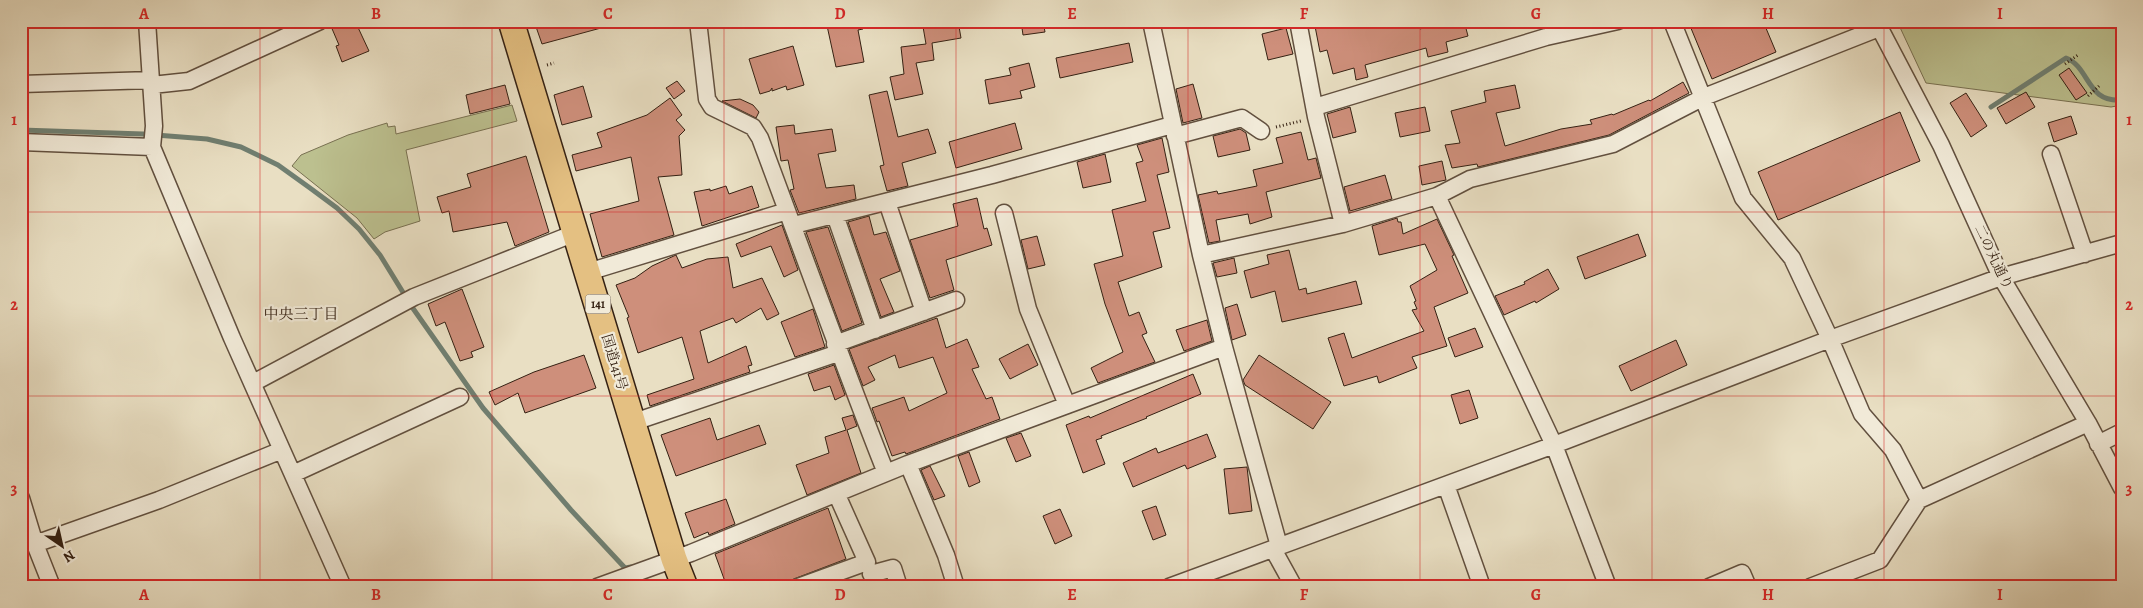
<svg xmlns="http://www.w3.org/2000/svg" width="2143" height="608" viewBox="0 0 2143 608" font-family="Alegreya,'Noto Serif JP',serif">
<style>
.green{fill:#bcc08f;stroke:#787051}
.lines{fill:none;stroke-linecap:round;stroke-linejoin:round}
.stream{stroke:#707f71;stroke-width:5}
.building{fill:#ce8f7b;stroke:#352113}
.minor-casing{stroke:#62503f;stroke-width:19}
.highway-casing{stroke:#352113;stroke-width:28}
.path{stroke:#352113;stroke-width:3;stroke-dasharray:1 2.5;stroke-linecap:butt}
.minor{stroke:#f1ead8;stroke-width:16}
.highway{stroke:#e4c082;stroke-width:25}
.grid{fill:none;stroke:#d62828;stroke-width:1;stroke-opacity:0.55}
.labels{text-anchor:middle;stroke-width:4.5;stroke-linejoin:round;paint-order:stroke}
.shield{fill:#f1ead8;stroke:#6d5d4e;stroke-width:1}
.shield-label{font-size:12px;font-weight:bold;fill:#352113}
.street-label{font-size:14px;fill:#352113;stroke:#f1ead8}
.neighbourhood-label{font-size:15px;fill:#352113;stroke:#f1ead8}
.neatline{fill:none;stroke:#d62828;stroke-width:2}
.grid-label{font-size:16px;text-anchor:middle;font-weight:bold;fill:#d62828}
</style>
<rect width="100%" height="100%" fill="#e9dfc3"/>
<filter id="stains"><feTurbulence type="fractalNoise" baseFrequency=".004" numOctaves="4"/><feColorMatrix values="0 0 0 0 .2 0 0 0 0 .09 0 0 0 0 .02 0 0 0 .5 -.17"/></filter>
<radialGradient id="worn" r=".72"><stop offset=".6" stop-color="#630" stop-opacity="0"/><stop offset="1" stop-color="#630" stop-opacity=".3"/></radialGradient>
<path class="green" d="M1897 21H2122V105L2111 107 1926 83Z
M512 105 517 121 406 150 420 221 385 232 374 239 357 218 292 166 301 155 348 135 387 123 388 127 395 126 396 134Z"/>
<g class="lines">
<path class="stream" d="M1991 107 2066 58C2090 67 2086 103 2122 100
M21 130 143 134 207 139 241 147 278 165 310 188 337 208 359 229 380 255 412 307 483 408 571 510 625 568 631 567"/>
</g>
<path class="building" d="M337 21H355L369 51 342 62 336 46 339 45 330 24Z
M534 21H612V25L542 44Z
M826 21H862L863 29 858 30 864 62 836 67Z
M922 21H958L961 38 932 43 934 60 916 63 923 94 895 100 890 77 904 74 901 47 926 44Z
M1021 21H1043L1045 32 1023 35Z
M1314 21H1420V29L1447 21H1464L1468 36 1446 42 1448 52 1428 57 1426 48 1365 65 1368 77 1356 80 1354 68 1333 74 1327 50 1320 52Z
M1688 21H1763L1776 52 1712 79Z
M1286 28 1293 54 1268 60 1262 34Z
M1129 43 1133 62 1060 78 1056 58Z
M793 46 804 85 787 90 786 86 772 91V88L770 91 760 94 749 59Z
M1029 63 1035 87 1020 91 1022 98 989 104 985 80 1011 75 1009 68Z
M2069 68 2087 93 2076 100 2059 75Z
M677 81 685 91 674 99 666 88Z
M1683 82 1689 93 1609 135 1478 167 1477 164 1452 168 1445 145 1460 143 1451 111 1486 102 1484 91 1515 85 1520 108 1496 113 1505 146 1561 129 1592 124 1590 120 1612 114 1613 115 1649 100 1650 101Z
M1193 84 1202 118 1183 123 1176 89Z
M505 85 510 104 470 114 466 95Z
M583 86 592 117 562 125 554 95Z
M887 91 898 137 928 129 936 153 902 163 908 186 887 191 880 166 884 165 869 95Z
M2026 92 2035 107 2006 124 1997 108Z
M1966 93 1987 126 1971 137 1950 103Z
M670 98 682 115 676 120 685 130 679 136 682 175 658 177 674 235 602 257 590 214 639 201 631 157 576 171 572 155 602 147 597 133 647 115Z
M740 99 753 105 759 112 756 118 722 101Z
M1350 107 1356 132 1333 138 1327 114Z
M1425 107 1430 131 1400 137 1395 113Z
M1900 112 1920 161 1778 220 1758 172Z
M2071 116 2077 134 2054 142 2048 123Z
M1015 123 1022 149 956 168 949 142Z
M794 125 795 134 832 129 836 151 818 154 826 188 854 185 856 199 799 213 790 190 794 189 788 160 781 161 776 127Z
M1240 129 1246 133 1250 150 1218 157 1213 136Z
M1301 132 1308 160 1316 158 1321 178 1266 192 1272 217 1250 224 1248 214 1216 220 1220 241 1209 243 1198 195 1217 191 1218 194 1257 186 1253 170 1283 163 1276 138Z
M1162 138 1169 172 1157 175 1170 228 1153 232 1162 267 1118 282 1129 316 1139 312 1147 333 1142 335 1155 362 1098 383 1091 368 1123 352 1105 304 1094 264 1123 256 1112 210 1146 201 1136 163 1143 161 1137 145Z
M1105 154 1111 182 1083 188 1077 162Z
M526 156 549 232 515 246 507 222 453 232 449 211 442 213 437 197 471 187 467 174Z
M1442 161 1446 180 1422 185 1419 166Z
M1385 175 1392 199 1350 211 1344 187Z
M726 186 729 194 752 186 759 207 702 226 694 192 710 189V191Z
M977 198 984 229 987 228 992 245 946 260 954 290 930 298 910 240 958 226 953 204Z
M869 216 874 235 886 232 900 271 880 279 894 312 881 317 848 222Z
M1397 218 1398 222H1401L1403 234 1437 219 1454 255 1452 256 1468 293 1434 307 1447 346 1412 357 1417 368 1379 383 1377 376 1344 386 1328 338 1344 333 1352 358 1424 331 1412 310 1417 309 1414 302 1416 301 1410 286 1437 270 1425 244 1379 255 1372 226Z
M782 225 798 270 784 277 771 246 741 257 736 244Z
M828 227 862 323 842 331 806 232Z
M1638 234 1646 256 1585 279 1577 257Z
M1037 236 1045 265 1028 269 1021 240Z
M1289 250 1299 290 1306 288 1307 294 1356 281 1362 304 1282 322 1275 291 1251 298 1244 271 1269 264 1267 255Z
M676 255 682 268 707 259 728 257 733 288 762 278 779 314 767 320 761 308 736 323 733 318 700 331 708 363 746 346 752 365 748 366 750 372 650 406 647 395 694 379 682 337 638 353 627 318 629 317 616 285 635 278 652 266Z
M1234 258 1237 273 1217 277 1213 263Z
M1548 269 1559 289 1536 303 1535 301 1504 315 1495 296 1525 284 1524 282Z
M462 289 484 347 471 352 473 357 460 361 445 322 436 326 428 304Z
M1237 304 1246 335 1232 340 1225 308Z
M813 309 825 347 795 357 781 322Z
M937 318 946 348 967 339 979 367 972 369 986 399 992 397 1000 419 906 454 905 452 892 456 879 421 877 422 872 408 904 397 909 411 947 393 933 357 899 368 895 355 868 367 875 380 863 386 849 349Z
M1207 320 1212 341 1184 351 1176 330Z
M1475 328 1483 347 1455 357 1448 338Z
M1676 340 1687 365 1631 391 1619 366Z
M1028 344 1038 365 1010 379 999 359Z
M584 355 596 388 525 413 518 393 495 405 489 392 534 372Z
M1259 355 1331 402 1313 429 1245 385 1243 380Z
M834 365 845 395 835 400 830 386 814 391 808 374Z
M1193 374 1201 394 1146 417 1147 418 1101 436 1102 438 1096 440 1105 464 1083 473 1066 425 1089 416 1090 418Z
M1469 390 1478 418 1460 424 1451 395Z
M853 415 857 426 847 430 861 473 807 495 796 465 829 453 825 437 846 430 842 418Z
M710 418 717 440 759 425 766 444 676 476 661 435Z
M1021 433 1031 456 1016 462 1006 438Z
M1207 434 1216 457 1187 469 1185 465 1133 487 1123 463 1156 448 1158 453Z
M969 452 980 482 969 487 958 456Z
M930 466 945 496 934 500 921 470Z
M1247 467 1252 511 1229 514 1224 469Z
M726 499 735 524 709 535 708 532 694 538 685 513Z
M1156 506 1166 535 1153 540 1142 511Z
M828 508 846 559 773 587H727L715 554Z
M1060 509 1072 536 1055 544 1043 516Z"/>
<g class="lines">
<g class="minor-casing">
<path id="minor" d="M147 21 154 126 152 147 232 338 343 587
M698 21 707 99 712 107 753 127 760 138C802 250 842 362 886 473
M1151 21 1201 255 1224 347 1279 546
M1298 21 1316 117 1343 224
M1672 21 1743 198 1792 258 1830 339 1862 414 1893 450 1919 500 2088 423
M1876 21 1941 145 2001 277 2088 423 2122 488
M21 84 152 80
M152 85 189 81 320 21
M1315 107 1546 37 1618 21
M1175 136 1242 118 1261 131
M21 142 152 147
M2051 154 2085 254
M1437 196 1554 445 1608 587
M887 202 924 312
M1004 213 1028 309 1067 405
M835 215 875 330
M794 225 992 175 1172 125
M1201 255 1343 224 1437 196 1470 179 1613 144 1704 97 1879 28
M588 272 787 211
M835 344 956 300
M253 383 414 297 575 233
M634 422 838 353
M2098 444 2122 432
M908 464 946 555 956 587
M293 474 460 397
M1446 485 1482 587
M21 498 35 544 52 587
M35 544 159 500 282 450
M1273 549 1294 587
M871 574 893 568 899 587
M597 587 691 553 908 464 1224 347
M798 587 867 562 837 495
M1169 587 1554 445 1830 339 2001 277 2122 243
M1709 587 1742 573 1748 587
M1810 587 1880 560 1919 500"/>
</g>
<g class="highway-casing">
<path id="highway" d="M511 21 674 559 685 587"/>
</g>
<path class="path" d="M2065 64 2078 55
M547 65 554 63
M2088 96 2099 86
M1276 127 1301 121"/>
<use href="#minor" class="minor"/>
<use href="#highway" class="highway"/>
</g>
<path class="grid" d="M260 21V587M492 21V587M724 21V587M956 21V587M1188 21V587M1420 21V587M1652 21V587M1884 21V587M21 212H2122M21 396H2122"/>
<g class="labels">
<rect class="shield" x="585.5" y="294.5" width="25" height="19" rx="4"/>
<g class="shield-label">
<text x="598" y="308">141</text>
</g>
<g class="street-label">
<text transform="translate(1994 257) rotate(64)" y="5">二の丸通り</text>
<text transform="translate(615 362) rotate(73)" y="5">国道141号</text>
</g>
<g class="neighbourhood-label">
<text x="301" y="319">中央三丁目</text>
</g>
</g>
<rect width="2143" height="608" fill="none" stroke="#e9dfc3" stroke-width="55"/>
<g transform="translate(62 546) rotate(146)" stroke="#f1ead8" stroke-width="4" paint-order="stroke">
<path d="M0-4L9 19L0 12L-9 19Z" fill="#352113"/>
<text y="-8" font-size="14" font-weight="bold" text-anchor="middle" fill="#352113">N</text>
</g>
<rect x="28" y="28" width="2088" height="552" class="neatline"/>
<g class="grid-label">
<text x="144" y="19">A</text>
<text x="376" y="19">B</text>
<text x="608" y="19">C</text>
<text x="840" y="19">D</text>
<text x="1072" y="19">E</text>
<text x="1304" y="19">F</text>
<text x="1536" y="19">G</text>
<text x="1768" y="19">H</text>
<text x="2000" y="19">I</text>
<text x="14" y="125">1</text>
<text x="2129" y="125">1</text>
<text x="14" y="310">2</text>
<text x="2129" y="310">2</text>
<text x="14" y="494">3</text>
<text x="2129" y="494">3</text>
<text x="144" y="600">A</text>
<text x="376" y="600">B</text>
<text x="608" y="600">C</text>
<text x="840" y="600">D</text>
<text x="1072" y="600">E</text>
<text x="1304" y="600">F</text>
<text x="1536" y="600">G</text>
<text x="1768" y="600">H</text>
<text x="2000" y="600">I</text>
</g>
<rect width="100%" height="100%" filter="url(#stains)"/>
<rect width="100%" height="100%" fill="url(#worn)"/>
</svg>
